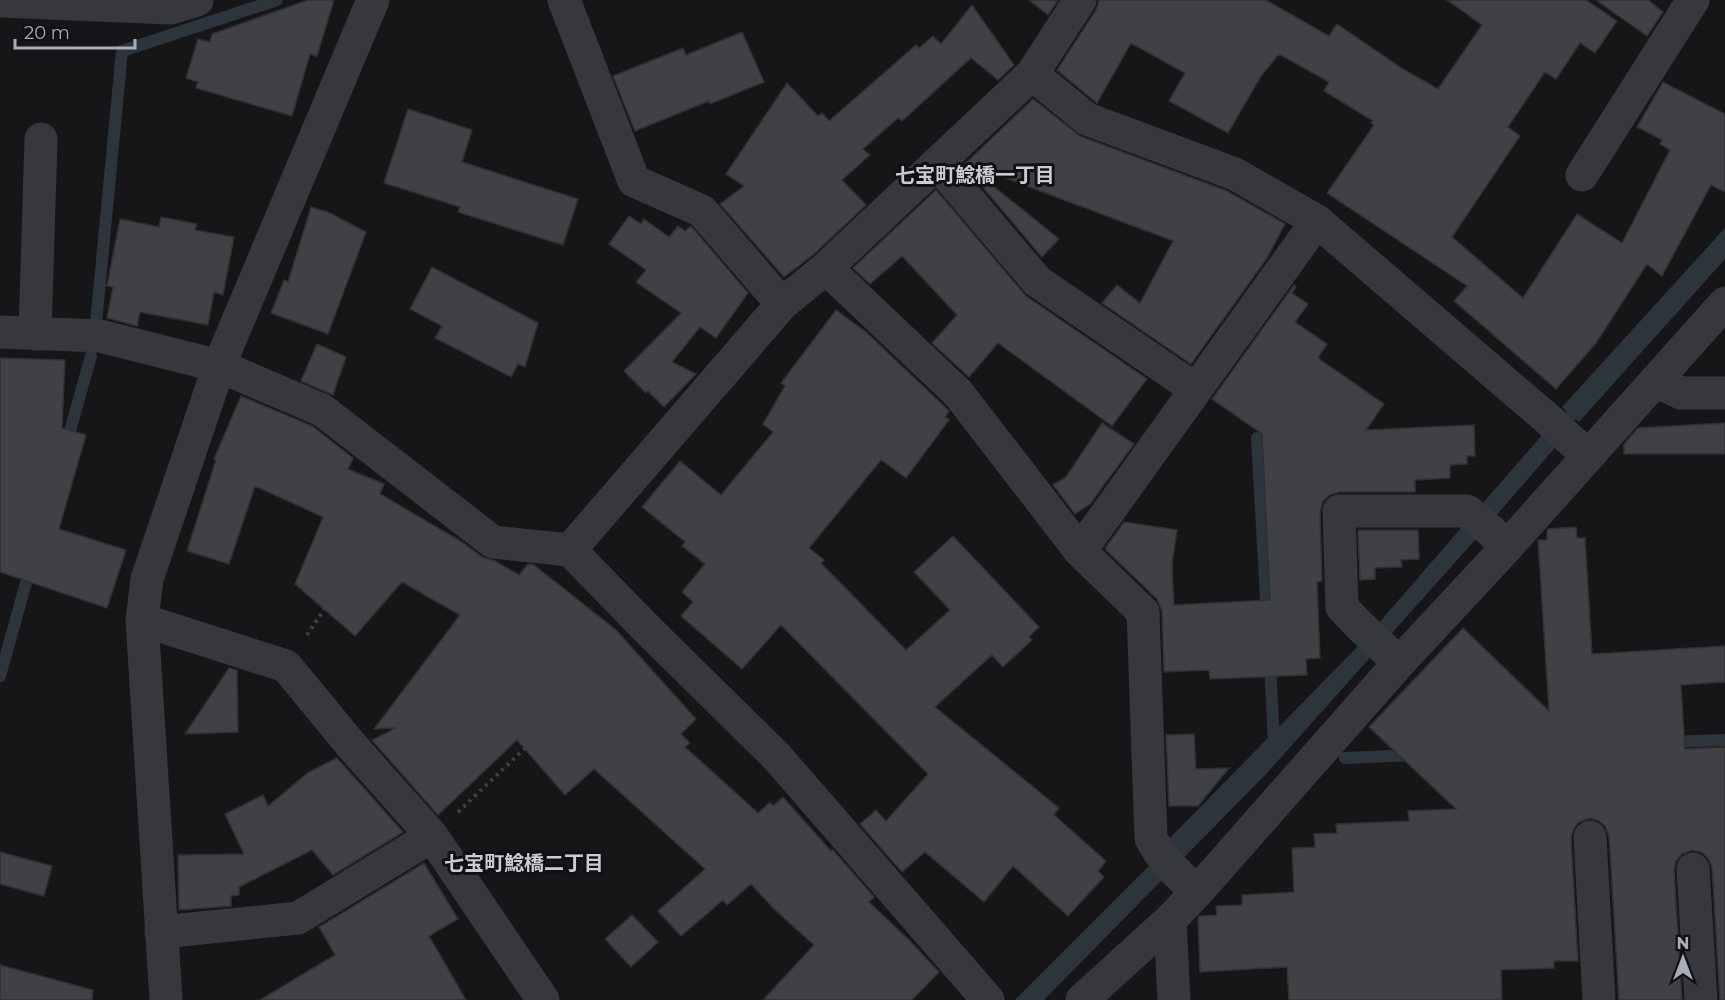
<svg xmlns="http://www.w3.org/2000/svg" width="1725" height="1000" viewBox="0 0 1725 1000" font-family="Montserrat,'Noto Sans JP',sans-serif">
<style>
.water{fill:#2c353c}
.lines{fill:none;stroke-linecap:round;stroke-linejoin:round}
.stream{stroke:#2c353c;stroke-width:12}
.building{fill:#404145;stroke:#303034;stroke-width:1.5}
.path{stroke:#3d3f44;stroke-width:4;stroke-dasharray:3 4.5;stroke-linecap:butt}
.minor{stroke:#37383d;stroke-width:33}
.labels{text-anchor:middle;stroke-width:6;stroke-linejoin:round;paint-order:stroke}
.neighbourhood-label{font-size:20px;font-weight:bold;fill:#c9ccd4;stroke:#111113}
</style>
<rect width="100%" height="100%" fill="#161618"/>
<path class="water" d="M1725 228V259L1579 422 1575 419 1553 450 1475 540 1268 772 1044 1000H1015L1152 863 1168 840 1363 641 1555 420 1567 412 1562 407Z"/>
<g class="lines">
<path class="stream" d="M96 323 122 51 277 0
M1257 438 1267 617
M66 445 91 356
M1270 661 1274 744
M0 676 31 565
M1670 742 1725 740
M1345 758 1413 755"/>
</g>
<path class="building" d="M308 0H334L317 56 310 54 292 116 196 88 198 82 186 78 198 39 210 42 212 34Z
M1029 0H1058L1048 15Z
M1099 0H1266L1329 36 1337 24 1403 69 1438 89 1482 25 1447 0H1586L1617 21 1595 53 1580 43 1556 79 1545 72 1508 127 1520 136 1452 237 1523 298 1577 214 1622 243 1670 150 1660 144 1662 140 1637 127 1663 82 1725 114V192L1711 185 1662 276 1647 264 1596 343 1556 389 1454 301 1467 286 1327 193 1374 125 1371 123 1373 121 1324 91 1329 82 1279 54 1261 76 1228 133 1169 101 1185 73 1131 43 1097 103 1057 70 1096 10Z
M1596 0H1648L1663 12 1647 36Z
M972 5 1014 65 998 80 971 58 902 121 898 118 863 149 870 155 842 180 866 205 814 254 784 277 720 204 744 186 726 174 787 83 818 116 822 113 829 121 916 45 919 48 933 36 941 44Z
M742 32 764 82 710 104 709 101 635 131 613 76 683 48 686 55Z
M1033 99 1080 136 1227 191 1285 224 1267 258 1191 364 1102 303 1117 285 1140 303 1173 241 966 163Z
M408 109 472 130 462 162 578 199 563 245 458 212 460 207 384 183Z
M966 164 1059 239 1042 257 964 165Z
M936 190 1026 296 1147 379 1112 426 998 343 969 377 932 343 957 315 902 256 870 284 853 268Z
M311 207 330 213 366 232 328 334 271 313 284 280 288 282Z
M629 216 641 224 644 219 669 237 678 226 685 231 691 226 748 293 716 338 700 327 672 362 696 374 664 407 648 391 646 393 624 371 681 313 636 282 646 270 609 244Z
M161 217 197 224 195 230 234 237 223 295 214 292 208 325 140 312 137 326 107 318 113 287 107 286 120 219 159 227Z
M432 267 538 323 525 367 518 364 511 377 435 338 442 326 410 309Z
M1294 285 1296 287 1292 293 1308 304 1295 322 1327 344 1318 358 1384 404 1366 430 1474 425 1475 456H1467V464L1450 465V478L1415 480V492H1339L1330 495 1323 501 1320 512 1322 581 1317 582 1320 658 1306 659 1307 675 1210 679 1209 670 1164 672 1162 611 1157 599 1106 550V547L1124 522 1177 530 1172 564 1174 605 1270 600 1262 434 1212 399Z
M836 310 866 332 944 406 949 411 945 417 949 420 906 478 881 460 809 548 824 560 821 563 906 650 950 610 914 572 953 536 1039 627 1029 637 1032 640 1003 667 992 655 935 707 1059 808 1054 815 1106 861 1098 871 1104 877 1068 916 1013 866 984 902 925 852 902 872 860 824 876 810 886 821 928 774 781 625 742 669 681 616 693 602 682 592 705 564 682 546 685 542 642 507 680 461 721 495 773 432 763 424 785 386 781 383Z
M317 344 346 357 333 395 301 381Z
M0 358 65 360 62 428 86 435 59 529 126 550 107 608 0 572Z
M241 396 312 426 353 458 348 469 384 484 380 494 462 542 482 557 495 561 519 575 528 564 534 565 616 630 696 719 681 734 690 743 685 747 758 813 770 802 773 806 783 797 831 851 833 850 874 897 869 902 909 940 939 972 912 1000H763L814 945 773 908 751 884 727 905 723 900 681 936 658 911 705 869 594 769 565 795 517 740 438 815 372 740 396 728 374 729 460 615 402 582 355 636 295 584 323 517 255 486 229 564 187 551 216 460 214 459Z
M1102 423 1134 444 1090 504 1075 514 1053 485 1066 477Z
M1725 423V454H1624V444L1638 428Z
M1576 527 1577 538H1585L1592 654 1725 646V682L1681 685 1685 749 1725 747V1000H1720L1712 867 1708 858 1701 852 1692 850 1682 854 1676 861 1674 870 1682 1000H1619L1609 836 1605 826 1599 821 1590 818 1579 822 1574 828 1571 837 1578 961H1554V968L1501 970 1502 1000H1289L1287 967 1200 972 1198 918 1200 916 1217 915 1216 906 1242 905V895L1294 892 1292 848 1315 847 1314 834 1337 833 1336 824 1409 821 1408 811 1456 809 1369 727 1463 628 1549 711 1538 540H1547V531L1548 529Z
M1358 530H1418L1419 559 1401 560 1402 567 1375 568V579L1360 580Z
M229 668 237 670 238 732 185 734Z
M1194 734 1196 769 1229 768 1198 806H1169L1166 735Z
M337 758 403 832 333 875 312 850 239 887V895L231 896V906L179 910 178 855 244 854 225 814 263 795 268 806 309 772Z
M0 852 52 866 44 896 0 884Z
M424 863 458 919 429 936 466 1000H260L335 955 319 927Z
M632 915 658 942 631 967 605 939Z
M0 965 93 990 92 1000H0Z"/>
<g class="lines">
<path class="path" d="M307 635 391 509
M458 812 622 656"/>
<path class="minor" d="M564 0 634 181 702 211 782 304
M0 1 171 8 197 0
M1032 74 1087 119 1235 174 1317 221 1550 421 1588 456
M937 163 1037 281 1195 389
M1582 175 1693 0
M826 268 958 393 1080 551 1143 612 1151 838C1161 860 1180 876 1197 892
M0 332 100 336 219 366 322 410 493 542 570 550 648 630 777 757 988 1000
M35 334 41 139
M1656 381 1681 393H1725
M570 550 782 304 826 268 1032 74 1080 0
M1080 551 1317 221
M142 620 286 666 352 746 432 836 543 1000
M1399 663 1357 623 1342 607 1339 511H1467L1492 532 1506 548
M1590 837 1599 1000
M1693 869 1701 1000
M1170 920 1174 1000
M161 932 298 918 432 836
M166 1000 142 620 147 579 219 366 373 0
M1082 1000 1170 920 1197 892 1399 663 1506 548 1725 303"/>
</g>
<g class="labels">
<g class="neighbourhood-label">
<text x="975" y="182">七宝町鯰橋一丁目</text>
<text x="524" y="870">七宝町鯰橋二丁目</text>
</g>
</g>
<g transform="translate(1683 958)" stroke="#111113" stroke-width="4.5" paint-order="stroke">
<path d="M0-4.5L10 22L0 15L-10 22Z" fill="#a8adb8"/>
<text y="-9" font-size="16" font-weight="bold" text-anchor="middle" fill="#a8adb8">N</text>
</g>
<path d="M15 39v9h120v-9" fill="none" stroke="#a8adb8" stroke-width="3"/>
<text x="24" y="39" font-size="18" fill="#a8adb8" stroke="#111113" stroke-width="4.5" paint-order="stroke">20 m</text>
</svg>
